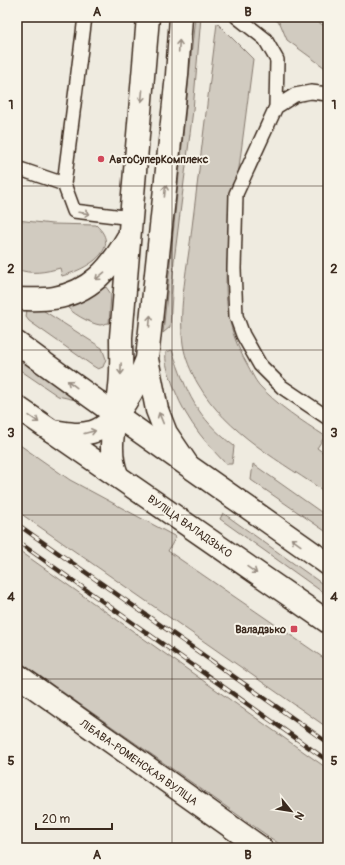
<svg xmlns="http://www.w3.org/2000/svg" width="345" height="865" viewBox="0 0 345 865" font-family="Pangolin,sans-serif">
<style>
.green{fill:#d1cbc0;stroke:#867a6f}
.lines{fill:none;stroke-linecap:round;stroke-linejoin:round}
.lane-casing{stroke:#3b2a1e;stroke-width:16}
.street-casing{stroke:#3b2a1e;stroke-width:25}
.secondary-casing{stroke:#3b2a1e;stroke-width:25}
.primary-casing{stroke:#3b2a1e;stroke-width:25}
.lane{stroke:#f7f3e8;stroke-width:13}
.street{stroke:#f7f3e8;stroke-width:22}
.secondary{stroke:#f7f3e8;stroke-width:22}
.primary{stroke:#f7f3e8;stroke-width:22}
.rail-casing{stroke:#3b2a1e;stroke-width:4.5}
.rail{stroke:#f7f3e8;stroke-width:3;stroke-dasharray:9;stroke-linecap:butt}
.oneway{stroke:#998e83}
.grid{fill:none;stroke:#3b2a1e;stroke-width:1;stroke-opacity:0.55}
.poi-dot{fill:#d1495b;stroke:#f7f3e8;stroke-width:1.5}
.labels{text-anchor:middle;stroke-width:4;stroke-linejoin:round;paint-order:stroke}
.poi-label{font-size:11px;font-weight:bold;fill:#3b2a1e;stroke:#f7f3e8;text-anchor:start}
.street-label{font-size:11px;fill:#3b2a1e;stroke:#f7f3e8}
.neatline{fill:none;stroke:#3b2a1e;stroke-width:1.5}
.grid-label{font-size:13px;text-anchor:middle;font-weight:bold;fill:#3b2a1e}
</style>
<rect width="100%" height="100%" fill="#efebe0"/>
<filter id="ink" filterUnits="userSpaceOnUse"><feTurbulence type="fractalNoise" baseFrequency=".025" numOctaves="2"/><feDisplacementMap in="SourceGraphic" scale="8" xChannelSelector="R" yChannelSelector="G"/><feConvolveMatrix kernelMatrix="1 2 1 2 8 2 1 2 1" color-interpolation-filters="sRGB"/></filter>
<g filter="url(#ink)">
<path class="green" d="M195 17H201L193 110 174 261 170 327 163 333Z
M271 17H310L328 28V70L287 40 280 23Z
M217 23 253 59 227 261C224 300 227 329 247 364 251 371 254 379 259 385 278 406 302 421 325 436L317 448 328 456V494C282 462 227 434 198 384 191 372 185 358 183 344 178 306 188 265 192 227 200 159 209 91 217 23Z
M17 220 52 224 96 225C124 250 84 270 62 276L60 268C46 272 31 275 17 269Z
M106 287 111 294 109 323C106 323 103 325 100 325 91 324 69 312 65 304L97 290Z
M27 309H41L102 348 106 359 103 367 98 369 93 366 29 321 26 317Z
M172 350C187 393 196 417 234 446L232 464H226C200 437 181 413 170 376 167 368 165 361 166 352Z
M17 358 80 401 58 396 17 368Z
M17 443 70 480 176 537 168 551 328 661V728L17 511Z
M253 464 328 517V533L251 480Z
M223 513 328 588V596L220 519Z
M17 549 328 769V848H285L17 660Z"/>
<g class="lines">
<g class="lane-casing">
<path id="lane" d="M85 17 64 184 74 211 132 218
M237 17 265 39 277 60 276 107
M328 94 311 92 295 95 276 107 236 194 234 269 236 316 243 335 260 365 282 387 328 418
M17 168 64 184"/>
</g>
<g class="street-casing">
<path id="street" d="M17 675 261 848"/>
</g>
<g class="secondary-casing">
<path id="secondary" d="M17 343C119 419 224 490 328 564
M17 407 328 622"/>
</g>
<g class="primary-casing">
<path id="primary" d="M181 17 177 75 147 359 157 410 166 433 187 464
M17 299C29 299 42 300 54 298 90 292 110 269 127 239
M52 431C65 433 79 436 92 432 118 425 138 382 147 359
M117 475C105 444 118 418 120 387 122 370 121 353 121 337L148 17"/>
</g>
<use href="#lane" class="lane"/>
<use href="#street" class="street"/>
<use href="#secondary" class="secondary"/>
<use href="#primary" class="primary"/>
<g class="rail-casing">
<path id="rail" d="M17 524 328 743
M17 541 328 761"/>
</g>
<use href="#rail" class="rail"/>
</g>
<defs><path id="oneway-shaft" d="M-6 0H5M1.5-3L5.5 0L1.5 3" fill="none" stroke-width="1.6" stroke-linecap="round" stroke-linejoin="round"/></defs>
<g class="oneway">
<use href="#oneway-shaft" transform="translate(179 46) rotate(-87)"/>
<use href="#oneway-shaft" transform="translate(142 96) rotate(95)"/>
<use href="#oneway-shaft" transform="translate(165 191) rotate(-84)"/>
<use href="#oneway-shaft" transform="translate(84 213) rotate(7)"/>
<use href="#oneway-shaft" transform="translate(100 276) rotate(140)"/>
<use href="#oneway-shaft" transform="translate(150 321) rotate(-85)"/>
<use href="#oneway-shaft" transform="translate(121 369) rotate(91)"/>
<use href="#oneway-shaft" transform="translate(72 384) rotate(-143)"/>
<use href="#oneway-shaft" transform="translate(161 418) rotate(-112)"/>
<use href="#oneway-shaft" transform="translate(34 419) rotate(35)"/>
<use href="#oneway-shaft" transform="translate(90 432) rotate(-14)"/>
<use href="#oneway-shaft" transform="translate(296 542) rotate(-144)"/>
<use href="#oneway-shaft" transform="translate(252 570) rotate(35)"/>
</g>
</g>
<path class="grid" d="M172 17V848M17 186H328M17 350H328M17 515H328M17 679H328"/>
<g class="poi-dot">
<circle cx="101" cy="159" r="4"/>
<rect x="290" y="625" width="8" height="8" rx="2"/>
</g>
<g class="labels">
<g class="poi-label">
<text x="109" y="163">АвтоСуперКомплекс</text>
<text x="286" y="633" text-anchor="end">Валадзько</text>
</g>
<g class="street-label">
<text transform="translate(190 526) rotate(35)" y="4">ВУЛІЦА ВАЛАДЗЬКО</text>
<text transform="translate(139 762) rotate(35)" y="4">ЛІБАВА-РОМЕНСКАЯ ВУЛІЦА</text>
</g>
</g>
<rect width="345" height="865" fill="none" stroke="#f7f3e8" stroke-width="44"/>
<g transform="translate(291 811) rotate(120)" stroke="#f7f3e8" stroke-width="3" paint-order="stroke">
<path d="M0-3L7 15L0 10L-7 15Z" fill="#3b2a1e"/>
<text y="-6" font-size="11" font-weight="bold" text-anchor="middle" fill="#3b2a1e">N</text>
</g>
<path d="M36 823v6h76v-6" fill="none" stroke="#3b2a1e" stroke-width="2"/>
<text x="42" y="823" font-size="12" fill="#3b2a1e" stroke="#f7f3e8" stroke-width="3" paint-order="stroke">20 m</text>
<rect x="22" y="22" width="301" height="821" class="neatline"/>
<g class="grid-label">
<text x="97" y="16">A</text>
<text x="248" y="16">B</text>
<text x="11" y="109">1</text>
<text x="334" y="109">1</text>
<text x="11" y="273">2</text>
<text x="334" y="273">2</text>
<text x="11" y="437">3</text>
<text x="334" y="437">3</text>
<text x="11" y="601">4</text>
<text x="334" y="601">4</text>
<text x="11" y="765">5</text>
<text x="334" y="765">5</text>
<text x="97" y="859">A</text>
<text x="248" y="859">B</text>
</g>
</svg>
